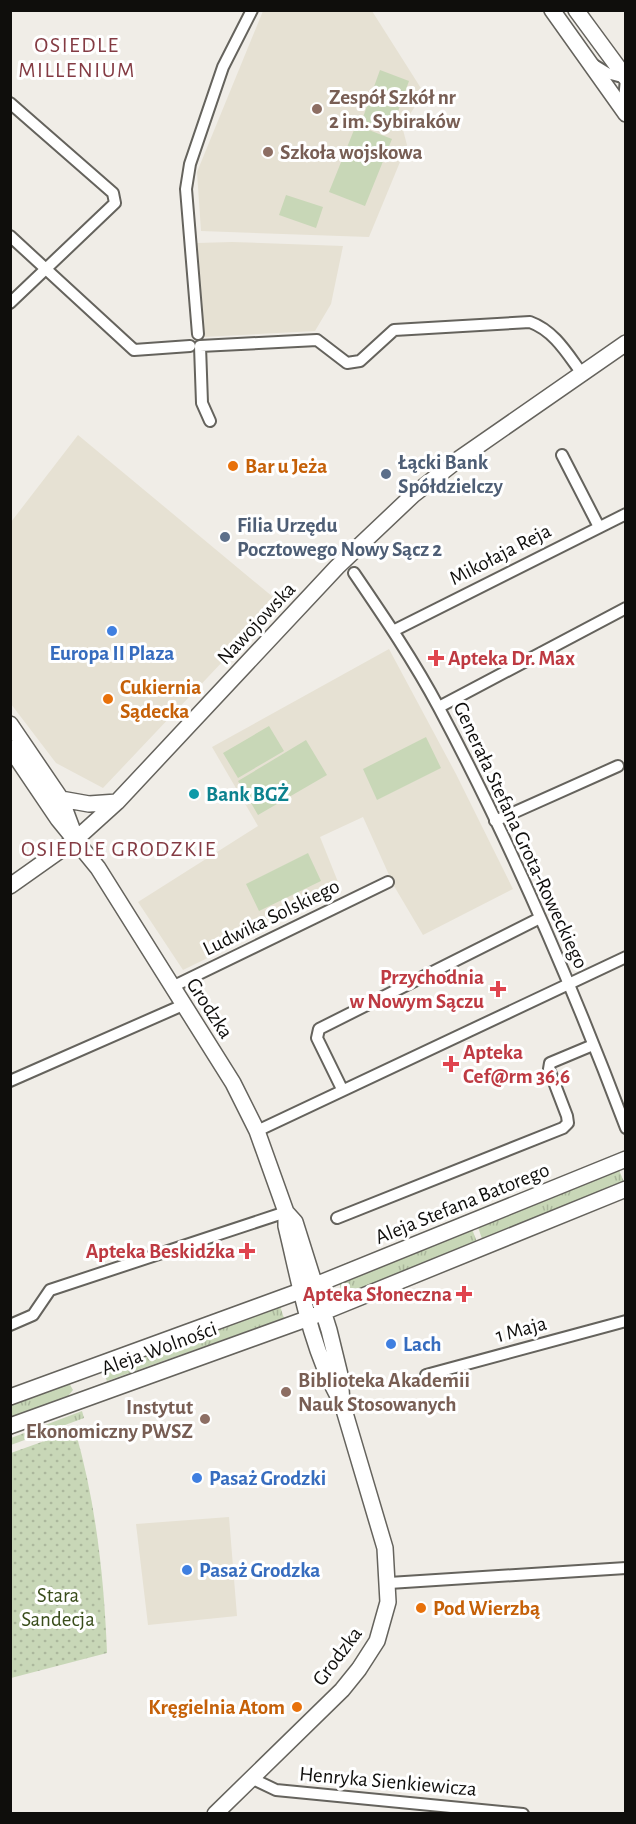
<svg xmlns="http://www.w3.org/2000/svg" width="636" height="1824" viewBox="0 0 636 1824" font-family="'Alegreya Sans',sans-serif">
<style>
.built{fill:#e6e1d3}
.grass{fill:url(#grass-tufts)}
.park{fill:url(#park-dots)}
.pitch{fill:#c8d7b7}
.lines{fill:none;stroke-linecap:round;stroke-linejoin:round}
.street-casing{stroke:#65635d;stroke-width:14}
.secondary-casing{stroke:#65635d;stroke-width:18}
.street{stroke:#fff;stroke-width:10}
.secondary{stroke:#fff;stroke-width:15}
.education-dot{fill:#8d6e63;stroke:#fff;stroke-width:2}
.food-dot{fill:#e8710a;stroke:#fff;stroke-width:2}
.service-dot{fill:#5c6f8a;stroke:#fff;stroke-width:2}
.shop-dot{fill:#3f7fe0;stroke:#fff;stroke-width:2}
.health-dot{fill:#e0444e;stroke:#fff;stroke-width:2}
.culture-dot{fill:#0f9aa8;stroke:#fff;stroke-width:2}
.labels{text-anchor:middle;stroke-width:6;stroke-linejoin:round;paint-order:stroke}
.education-label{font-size:21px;font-weight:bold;fill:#785e54;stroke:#fff;text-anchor:start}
.service-label{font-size:21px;font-weight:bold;fill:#4e5e75;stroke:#fff;text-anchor:start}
.food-label{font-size:21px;font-weight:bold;fill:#c56008;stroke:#fff;text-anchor:start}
.street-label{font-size:21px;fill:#0f0e0c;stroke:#fff}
.shop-label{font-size:21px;font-weight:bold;fill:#366cbe;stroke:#fff;text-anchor:start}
.health-label{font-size:21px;font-weight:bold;fill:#be3a42;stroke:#fff;text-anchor:end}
.culture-label{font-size:21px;font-weight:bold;fill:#0d838f;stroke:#fff;text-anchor:start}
.park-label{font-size:21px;fill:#394d1b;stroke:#fff}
.neighbourhood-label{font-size:22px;letter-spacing:1.5px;fill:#843b43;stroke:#fff}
</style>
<defs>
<pattern id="grass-tufts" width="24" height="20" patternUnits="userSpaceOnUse" patternTransform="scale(1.5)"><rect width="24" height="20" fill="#c8d7b7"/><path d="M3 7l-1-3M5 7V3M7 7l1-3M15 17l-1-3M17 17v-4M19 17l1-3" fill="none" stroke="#abb79c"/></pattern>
<pattern id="park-dots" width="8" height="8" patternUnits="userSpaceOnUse" patternTransform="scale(1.5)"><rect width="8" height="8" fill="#c8d7b7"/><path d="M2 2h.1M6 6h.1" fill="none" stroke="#abb79c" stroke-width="1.8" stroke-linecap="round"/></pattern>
</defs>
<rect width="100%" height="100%" fill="#f0ede7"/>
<path class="built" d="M263 11H372L424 93 402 126 407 145 369 237 201 231 197 172Z
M232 242 343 246 331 304 315 331 203 337 197 243Z
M78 435 279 602 103 788 56 763 11 704V522Z
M389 649 456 774 513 889 423 935 394 886 363 817 320 837 342 892 183 970 138 902 258 826 212 747Z
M229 1517 237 1616 148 1625 136 1524Z"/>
<path class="grass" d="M619 1170 624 1182 482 1239 478 1227Z
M472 1229 477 1242 343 1295 339 1283Z
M280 1306 284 1318 107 1381 102 1369Z
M69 1383 73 1390 68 1396 11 1417V1404Z
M82 1411 84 1418 11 1445V1438Z"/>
<path class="park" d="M75 1430C96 1503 104 1577 107 1653L11 1678V1453Z"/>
<path class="pitch" d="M380 70 409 81 391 131 362 120Z
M356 125 392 139 365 206 329 192Z
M286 195 323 207 316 228 279 215Z
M269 726 284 751 238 778 223 753Z
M426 737 441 768 377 800 363 769Z
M306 740 327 775 258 815 238 781Z
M308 853 321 881 259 911 246 884Z"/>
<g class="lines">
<g class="street-casing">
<path id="street" d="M594 65 607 73 626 78
M10 103 113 193 115 203 10 303
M623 110 626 79
M10 236 134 350 190 346
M198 334 186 189 190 164 223 67 252 10
M210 421 202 403 200 346 317 340 347 363 360 361 394 330 530 322C555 331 568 355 583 375
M562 455 599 527
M354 573C384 617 414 661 439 708 511 843 572 985 626 1128
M393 631 626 514
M439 707 626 608
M495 821 618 766
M172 987 388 882
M10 1081 183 1005
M342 1089 317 1038 319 1029 540 918
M257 1131 626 957
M337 1218 563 1128 568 1123 567 1116 549 1069 550 1063 593 1045
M10 1325 33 1315 50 1290 286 1212
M426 1375 626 1321
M389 1583 626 1568
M253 1779 276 1790 523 1814"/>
</g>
<g class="secondary-casing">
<path id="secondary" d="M552 10 626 114
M576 10 626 78
M10 724 61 799 74 834
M10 748 58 819 98 868 233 1083 257 1131 286 1212 295 1222 329 1330 340 1375 342 1403 385 1548 388 1602 377 1641 359 1669 342 1690 215 1814
M61 799 89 804 117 802
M10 886 75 840 117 802 337 567 413 495 459 459 626 343
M286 1212V1226C300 1283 310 1346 339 1398
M10 1397 303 1290 626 1159
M10 1426 309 1318 626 1189"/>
</g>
<use href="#street" class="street"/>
<use href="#secondary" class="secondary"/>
</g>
<g class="education-dot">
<circle cx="317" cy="109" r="6"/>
<circle cx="268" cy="152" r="6"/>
<circle cx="286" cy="1392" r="6"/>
<circle cx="205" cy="1419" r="6"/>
</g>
<g class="food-dot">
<circle cx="233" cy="466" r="6"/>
<circle cx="108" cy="699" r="6"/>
<circle cx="421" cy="1608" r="6"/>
<circle cx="297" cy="1707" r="6"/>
</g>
<g class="service-dot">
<circle cx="386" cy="474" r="6"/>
<circle cx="225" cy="537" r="6"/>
</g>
<g class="shop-dot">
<circle cx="112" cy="631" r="6"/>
<circle cx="391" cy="1344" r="6"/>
<circle cx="197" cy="1478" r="6"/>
<circle cx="187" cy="1570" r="6"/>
</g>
<g class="health-dot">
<path d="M433 649h6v6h6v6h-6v6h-6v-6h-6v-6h6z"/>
<path d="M495 980h6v6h6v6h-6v6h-6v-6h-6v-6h6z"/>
<path d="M448 1055h6v6h6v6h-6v6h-6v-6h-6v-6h6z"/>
<path d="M244 1242h6v6h6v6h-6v6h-6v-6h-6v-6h6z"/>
<path d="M461 1285h6v6h6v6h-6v6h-6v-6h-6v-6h6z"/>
</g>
<circle class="culture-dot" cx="194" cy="794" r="6"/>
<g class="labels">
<g class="education-label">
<text x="329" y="104">Zespół Szkół nr<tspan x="329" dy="24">2 im. Sybiraków</tspan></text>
<text x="280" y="159">Szkoła wojskowa</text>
<text x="298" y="1387">Biblioteka Akademii<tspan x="298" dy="24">Nauk Stosowanych</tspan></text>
<text x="193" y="1414" text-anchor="end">Instytut<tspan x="193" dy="24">Ekonomiczny PWSZ</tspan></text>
</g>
<g class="service-label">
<text x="398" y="469">Łącki Bank<tspan x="398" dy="24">Spółdzielczy</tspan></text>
<text x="237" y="532">Filia Urzędu<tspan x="237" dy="24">Pocztowego Nowy Sącz 2</tspan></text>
</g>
<g class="food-label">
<text x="245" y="473">Bar u Jeża</text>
<text x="120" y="694">Cukiernia<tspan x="120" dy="24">Sądecka</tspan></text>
<text x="433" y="1615">Pod Wierzbą</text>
<text x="285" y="1714" text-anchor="end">Kręgielnia Atom</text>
</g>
<g class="street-label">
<text transform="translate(500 554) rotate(-27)" y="7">Mikołaja Reja</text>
<text transform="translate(256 623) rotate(-47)" y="7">Nawojowska</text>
<text transform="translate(521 835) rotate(65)" y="7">Generała Stefana Grota-Roweckiego</text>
<text transform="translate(271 917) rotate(-26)" y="7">Ludwika Solskiego</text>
<text transform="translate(210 1008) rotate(57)" y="7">Grodzka</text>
<text transform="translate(462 1203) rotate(-22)" y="7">Aleja Stefana Batorego</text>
<text transform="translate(521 1329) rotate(-15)" y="7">1 Maja</text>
<text transform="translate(159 1348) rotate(-20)" y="7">Aleja Wolności</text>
<text transform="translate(337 1656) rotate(-53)" y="7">Grodzka</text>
<text transform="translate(388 1781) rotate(5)" y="7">Henryka Sienkiewicza</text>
</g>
<g class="shop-label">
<text x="112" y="660" text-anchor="middle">Europa II Plaza</text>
<text x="403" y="1351">Lach</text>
<text x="209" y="1485">Pasaż Grodzki</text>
<text x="199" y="1577">Pasaż Grodzka</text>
</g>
<g class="health-label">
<text x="448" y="665" text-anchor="start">Apteka Dr. Max</text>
<text x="484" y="984">Przychodnia<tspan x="484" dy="24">w Nowym Sączu</tspan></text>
<text x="463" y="1059" text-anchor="start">Apteka<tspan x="463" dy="24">Cef@rm 36,6</tspan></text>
<text x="235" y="1258">Apteka Beskidzka</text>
<text x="452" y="1301">Apteka Słoneczna</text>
</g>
<g class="culture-label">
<text x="206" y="801">Bank BGŻ</text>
</g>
<g class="park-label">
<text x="58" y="1602">Stara<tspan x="58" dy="24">Sandecja</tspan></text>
</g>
<g class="neighbourhood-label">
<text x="77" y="52">OSIEDLE<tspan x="77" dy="25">MILLENIUM</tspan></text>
<text x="119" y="856">OSIEDLE GRODZKIE</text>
</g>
</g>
<rect width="636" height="1824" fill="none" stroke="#0f0e0c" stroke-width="24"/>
</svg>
